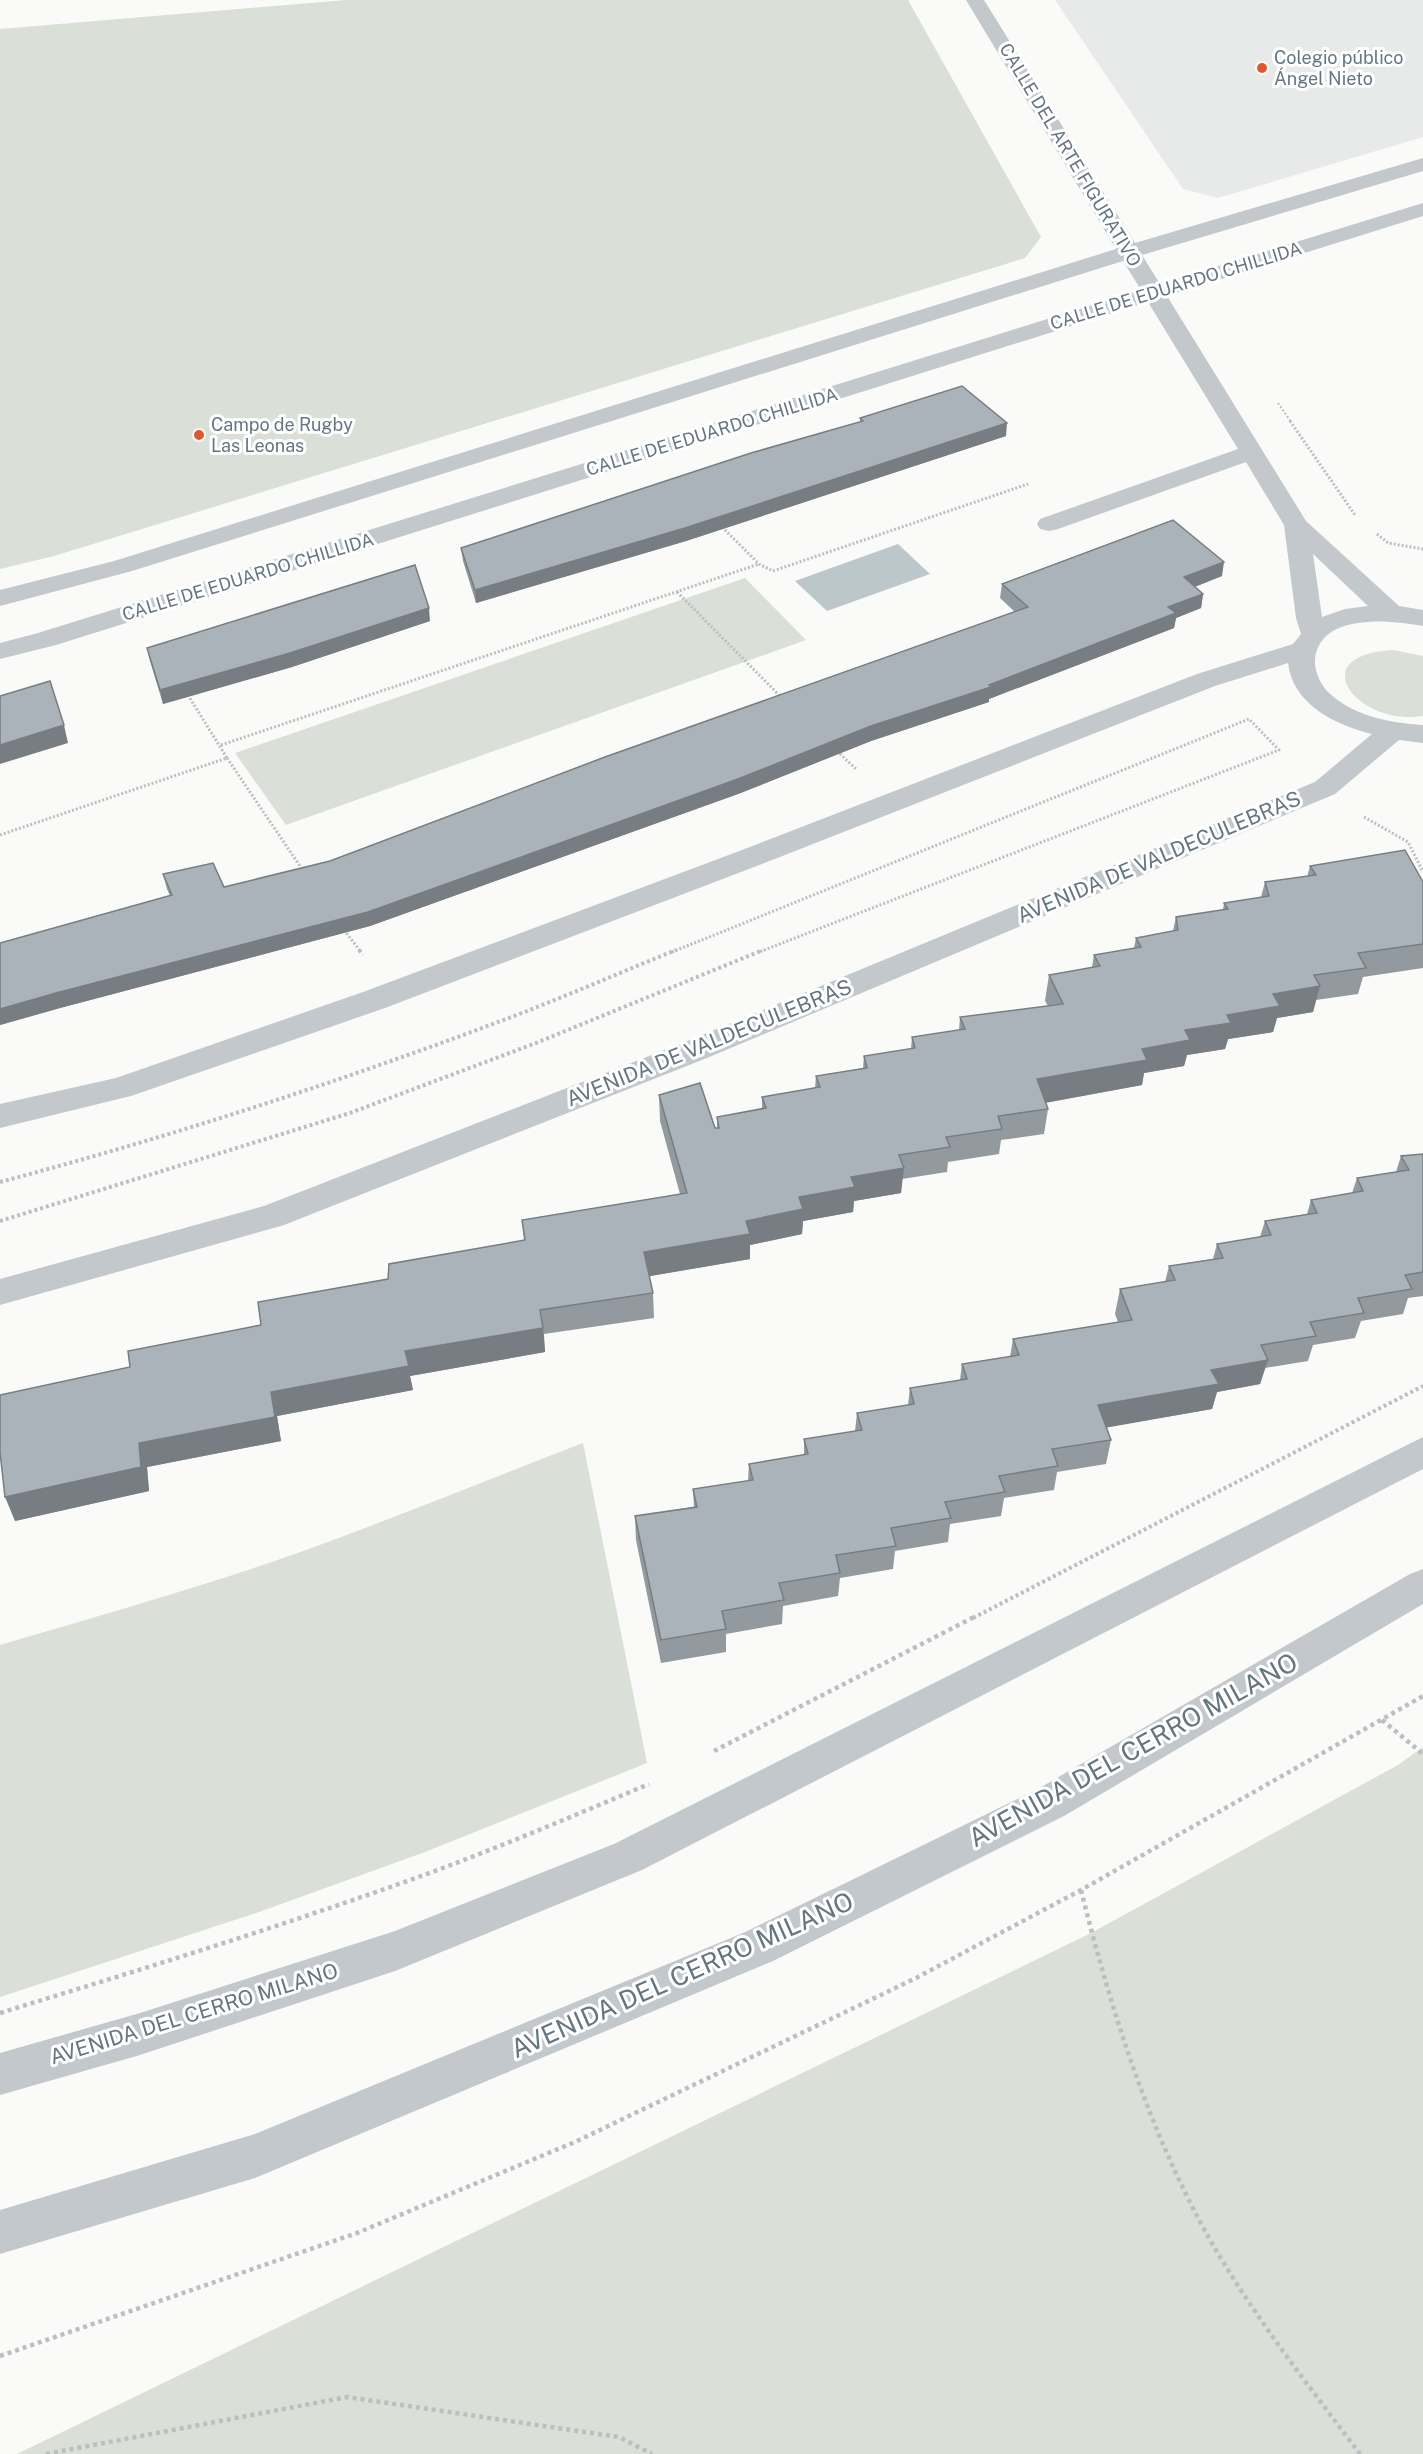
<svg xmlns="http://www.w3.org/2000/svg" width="1423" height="2454" viewBox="0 0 1423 2454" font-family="'Public Sans',sans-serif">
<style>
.built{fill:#e8e9e9}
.green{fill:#dadfd7}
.water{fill:#bbc7cb}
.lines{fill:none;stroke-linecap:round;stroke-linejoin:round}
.path-far3{stroke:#bbbfc2;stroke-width:2;stroke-dasharray:2 2;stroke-linecap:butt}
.path-far2{stroke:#bbbfc2;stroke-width:3;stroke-dasharray:2 2;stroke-linecap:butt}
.path-far1{stroke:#bbbfc2;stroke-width:4;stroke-dasharray:3 3;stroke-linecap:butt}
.path{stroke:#bbbfc2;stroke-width:4.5;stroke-dasharray:4 4;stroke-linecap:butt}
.minor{fill:#c3c8cc;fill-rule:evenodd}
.wall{fill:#929a9f}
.shaded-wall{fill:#777d82}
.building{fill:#aab3b9;stroke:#777d82;stroke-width:1.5}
.poi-dot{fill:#e4572e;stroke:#fff;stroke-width:2}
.labels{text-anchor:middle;stroke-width:6;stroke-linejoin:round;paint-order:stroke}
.far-poi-label{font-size:18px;fill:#657683;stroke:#fff;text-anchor:start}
.far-street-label{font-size:18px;fill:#657683;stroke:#fff}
.street-label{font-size:21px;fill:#657683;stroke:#fff}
.near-street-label{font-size:26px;fill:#657683;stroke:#fff}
</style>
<rect width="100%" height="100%" fill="#fafaf8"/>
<path class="built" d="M1055 0H1423V137L1218 198 1183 189Z"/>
<path class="green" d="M346 0H908L1041 237 1025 258 54 556 0 569V29Z
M745 578 806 640 286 825 235 753Z
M1393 650 1423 656V716C1358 727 1301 655 1393 650Z
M583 1443 647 1763 425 1852 259 1912 0 1997V1645C99 1616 198 1588 295 1554 392 1519 487 1480 583 1443Z
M1423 1747V2454H17L1091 1933 1398 1765Z"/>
<path class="water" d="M898 544 930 574 827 611 795 581Z"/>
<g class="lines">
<path class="path-far3" d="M1278 403 1291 422"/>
<path class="path-far2" d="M1290 421 1355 515
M722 527 759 564 773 571 1028 484
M1377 534 1388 543 1423 549
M677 592 782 698
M221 745 759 564
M837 751 856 769
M227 758 304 872
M1364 817 1408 842 1423 872
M0 835 227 758 186 692
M344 930 361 952
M672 952 1249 719 1279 750 759 952"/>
<path class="path-far1" d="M359 950 363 955
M0 1182C166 1138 330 1085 490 1025 553 1002 614 975 676 950
M0 1221 350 1113 536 1043 763 950
M973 1618 1423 1386"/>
<path class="path" d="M1382 1720 1423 1754
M714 1751 976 1616
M1081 1890C1109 2002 1143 2112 1196 2214 1241 2300 1302 2377 1360 2454
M0 2013C146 1968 292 1923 435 1871 507 1844 578 1814 649 1784
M0 2356 357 2233 575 2142 916 1978 1081 1890 1423 1696
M46 2454 347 2397 619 2437 652 2454"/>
<path class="minor" d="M966 0H984L1135 243 1423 158V171L1142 255 1160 284 1423 203V216L1167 296 1306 521 1399 606 1423 610V626C1392 620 1320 612 1315 659 1314 670 1320 684 1328 692 1353 716 1390 723 1423 725V743L1399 740 1335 794 707 1058 284 1225 0 1305V1279L264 1206 685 1042 1315 782 1372 734C1336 725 1293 705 1288 663L1215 686 762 864 385 1008 131 1096 0 1128V1104L116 1078 363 992 742 850 1197 674 1293 644 1301 634 1296 618 1284 525 1246 462 1058 529 1049 531 1040 529 1037 524 1040 519 1238 449 1148 302 56 645 0 659V643L38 633 1141 290 1123 261 132 571 0 606V590L114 561 1116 249ZM1313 554 1368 606 1345 609 1322 617Z
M1423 1437V1469L642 1870 395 1971 140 2055 0 2095V2053L140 2013 395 1931 614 1844Z
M1423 1569V1604L1064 1816 773 1961 255 2178 0 2254V2210L255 2134 743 1933 1036 1790 1410 1574Z"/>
</g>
<path class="wall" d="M860 418 1006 436 686 541 476 603 463 561 461 548 860 422Z
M1222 576 1195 587 1203 594 1201 608 1176 618 1174 628 989 699V702L871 741 738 794 370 926 60 1008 0 1025V943L170 896 167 889 163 874 224 887 330 861 1015 612 1000 598 1002 584Z
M430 621 292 667 163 704 150 661 147 648Z
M1310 866 1423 882V968L1363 977 1358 994 1316 1000 1313 1012 1277 1018 1273 1032 1228 1039 1225 1049 1187 1055 1184 1066 1144 1073 1142 1085 1045 1103 1048 1109 1044 1134 1001 1140 999 1154 948 1162 947 1172 902 1179 901 1193 854 1201 853 1212 803 1221 802 1234 750 1245V1259L649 1276 653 1293 654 1318 544 1334 545 1352 410 1376 413 1390 277 1416 281 1441 147 1467 149 1491 15 1521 130 1367 261 1325 388 1279 524 1240 522 1220 680 1194 660 1121 659 1095 715 1128H717V1117L762 1109V1097L815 1088 816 1076 863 1068 864 1056 911 1049 912 1037 959 1030 960 1017 1048 1006 1045 1001 1049 975 1092 967 1094 955 1134 948 1136 938 1173 931 1176 917 1223 910 1224 903 1261 897 1265 882 1307 877Z
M1423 1154V1296L1408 1298 1403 1314 1361 1321 1355 1338 1313 1345 1308 1361 1265 1368 1260 1384 1217 1392 1212 1409 1106 1427 1111 1440 1106 1464 1057 1472 1054 1490 1004 1498 1001 1516 950 1524 948 1542 895 1551 893 1569 840 1578 838 1596 783 1606 782 1624 726 1634V1652L661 1663 636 1540 635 1516 694 1507 693 1489 748 1481 749 1464 804 1455V1439L855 1431 857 1413 908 1405 910 1388 960 1380 962 1364 1010 1357 1013 1339 1118 1322 1115 1314 1120 1289 1165 1282 1169 1266 1213 1259 1217 1244 1260 1237 1265 1221 1307 1214 1311 1200 1352 1193 1357 1178 1396 1172 1401 1156Z"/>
<path class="shaded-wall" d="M1007 423 1006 436 686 541 476 603 475 590Z
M1224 562 1222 576 1181 592 1184 577Z
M1203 594 1201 608 1176 618 1174 628 989 699V702L871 741 738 794 370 926 60 1008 0 1025V1009L871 726 989 685 1168 607Z
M429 608 430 621 292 667 163 704 160 690Z
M64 725 68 743 0 764V745Z
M1320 986 1313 1012 1277 1018 1273 1032 1228 1039 1225 1049 1187 1055 1184 1066 1144 1073 1142 1085 1033 1105 1037 1079 1142 1049 1185 1030 1227 1015 1273 994Z
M904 1168 901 1193 854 1201 853 1212 803 1221 802 1234 750 1245V1259L645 1277 644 1252 746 1221 799 1197 851 1177Z
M543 1328 545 1352 410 1376 413 1390 277 1416 281 1441 147 1467 149 1491 15 1521 5 1497 139 1443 271 1392 405 1351Z
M1268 1360 1260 1384 1217 1392 1212 1409 1093 1430 1098 1405 1211 1370Z"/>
<path class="building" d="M962 386 1007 423 685 528 475 590 461 548 751 453 863 421 860 418Z
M1173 520 1224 562 1184 577 1203 594 1168 607 1176 613 989 685 991 687 871 726 738 779 368 912 56 993 0 1009V943L172 895 163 874 213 863 224 887 330 861 605 757 1028 607 1002 584Z
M415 565 429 608 290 653 160 690 147 648Z
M50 681 64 725 0 745V696Z
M1405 850 1423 882V944L1358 953 1366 968 1314 975 1320 986 1273 994 1280 1006 1227 1015 1231 1023 1185 1030 1190 1040 1142 1049 1147 1060 1037 1079 1048 1109 998 1116 1002 1129 946 1137 950 1147 899 1155 904 1168 851 1177 855 1187 799 1197 803 1209 746 1221 750 1234 644 1252 653 1293 540 1310 543 1328 405 1351 409 1366 271 1392 275 1417 139 1443 141 1467 5 1497 0 1452V1395L130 1367 128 1351 261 1325 258 1302 388 1279 389 1264 525 1240 522 1220 687 1193 659 1095 700 1083 715 1128H719L717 1117 766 1108 762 1097 820 1087 816 1076 867 1068 864 1056 915 1048 912 1037 965 1029 960 1017 1063 1004 1049 975 1100 966 1094 955 1141 947 1136 938 1178 930 1176 917 1228 909 1224 903 1269 896 1265 882 1316 875 1310 866Z
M1423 1154V1272L1405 1275 1412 1289 1358 1298 1364 1313 1310 1322 1316 1336 1261 1345 1268 1360 1211 1370 1219 1384 1098 1405 1111 1440 1052 1449 1058 1466 999 1476 1005 1492 945 1502 951 1518 891 1528 896 1546 836 1555 840 1573 779 1583 784 1600 722 1611 726 1629 661 1640 635 1516 697 1507 693 1489 753 1480 749 1464 808 1454 804 1439 862 1430 857 1413 914 1404 910 1388 967 1379 962 1364 1019 1355 1013 1339 1132 1320 1120 1289 1175 1280 1169 1266 1223 1258 1217 1244 1271 1235 1265 1221 1317 1213 1311 1200 1363 1191 1357 1178 1409 1170 1401 1156Z"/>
<g class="poi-dot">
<circle cx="1262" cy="68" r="6"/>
<circle cx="199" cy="435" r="6"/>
</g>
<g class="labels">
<g class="far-poi-label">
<text x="1274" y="64">Colegio público<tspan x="1274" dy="21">Ángel Nieto</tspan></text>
<text x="211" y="431">Campo de Rugby<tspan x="211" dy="21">Las Leonas</tspan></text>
</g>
<g class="far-street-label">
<text transform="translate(1070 155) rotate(59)" y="6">CALLE DEL ARTE FIGURATIVO</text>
<text transform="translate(1176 286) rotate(-17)" y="6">CALLE DE EDUARDO CHILLIDA</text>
<text transform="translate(712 432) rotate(-17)" y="6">CALLE DE EDUARDO CHILLIDA</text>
<text transform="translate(248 577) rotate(-17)" y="6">CALLE DE EDUARDO CHILLIDA</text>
</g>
<g class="street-label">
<text transform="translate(1159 857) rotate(-23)" y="7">AVENIDA DE VALDECULEBRAS</text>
<text transform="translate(709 1043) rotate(-22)" y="7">AVENIDA DE VALDECULEBRAS</text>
<text transform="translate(194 2014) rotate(-17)" y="7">AVENIDA DEL CERRO MILANO</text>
</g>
<g class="near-street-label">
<text transform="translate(1133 1750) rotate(-29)" y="9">AVENIDA DEL CERRO MILANO</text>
<text transform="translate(682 1975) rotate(-24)" y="9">AVENIDA DEL CERRO MILANO</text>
</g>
</g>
</svg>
